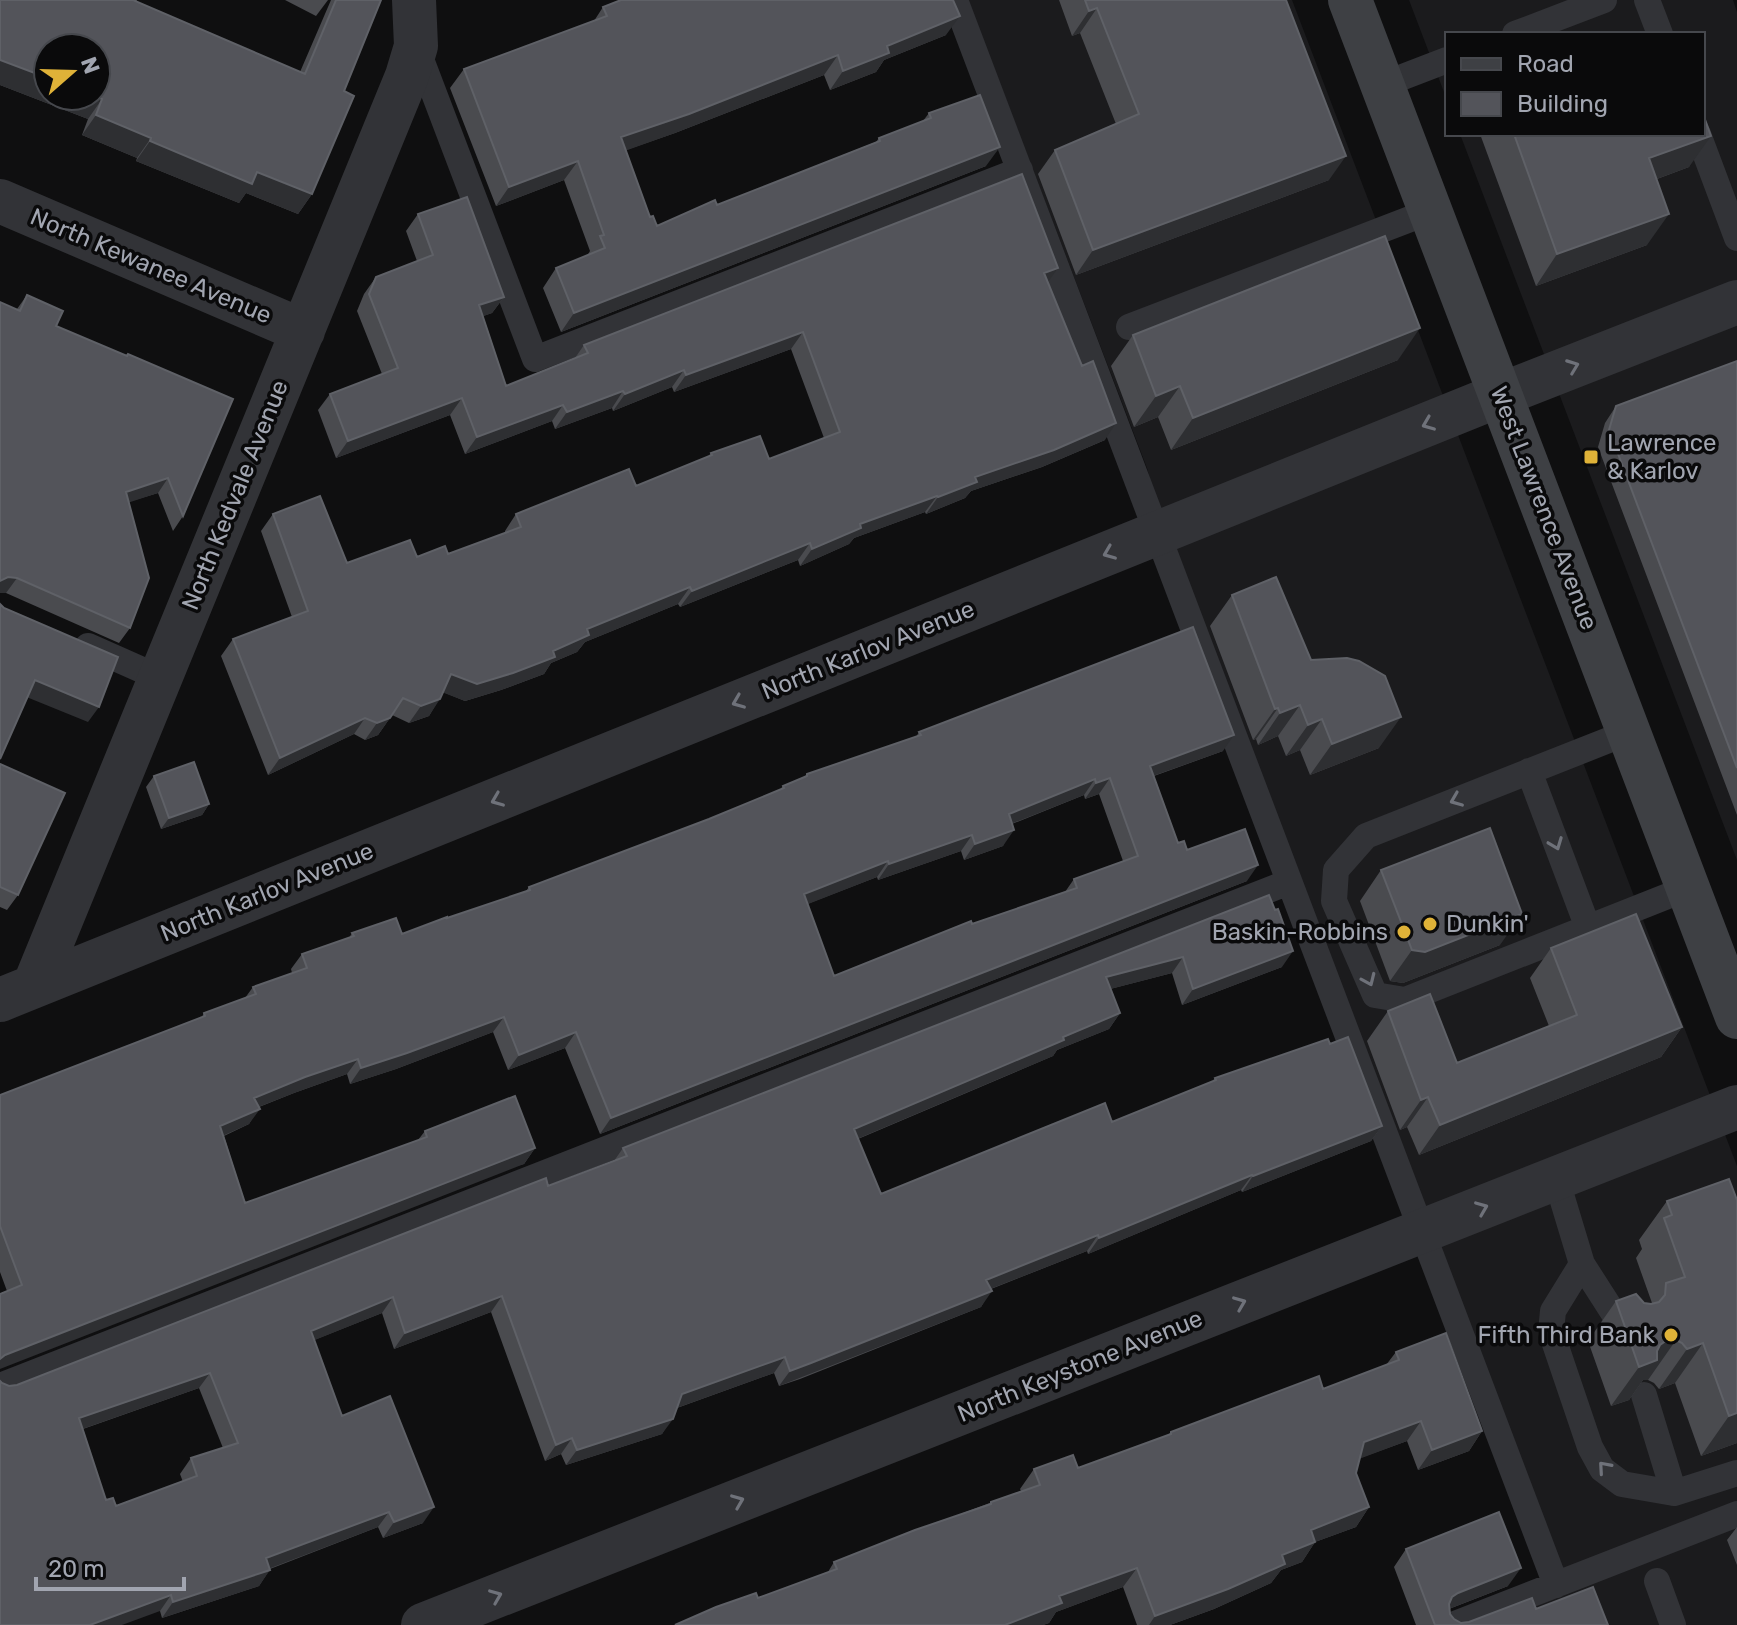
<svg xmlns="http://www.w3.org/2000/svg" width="1737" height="1625" viewBox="0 0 1737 1625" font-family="Rubik,sans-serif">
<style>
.built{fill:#1b1b1d}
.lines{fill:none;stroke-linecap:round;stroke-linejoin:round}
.service{stroke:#323337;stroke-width:26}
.minor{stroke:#323337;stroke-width:44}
.secondary{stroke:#3e4044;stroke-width:44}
.wall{fill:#4a4b4f;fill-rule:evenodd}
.shaded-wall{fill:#2e2f32}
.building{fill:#53545a;stroke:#5f6167;stroke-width:2;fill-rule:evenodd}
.oneway{stroke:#6f727a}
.poi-dot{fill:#dfb238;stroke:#0a0a0b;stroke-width:3}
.labels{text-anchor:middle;stroke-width:7;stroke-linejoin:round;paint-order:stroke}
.street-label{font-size:24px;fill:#a1a5b0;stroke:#0a0a0b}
.poi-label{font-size:24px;fill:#a1a5b0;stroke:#0a0a0b;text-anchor:start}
</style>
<rect width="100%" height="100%" fill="#0f0f10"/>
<path class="built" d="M968 0H1292L1737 1166V1625H1467L1560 1587 1183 607 1147 468Z
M1409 0H1733L1737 12V860L1460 134H1703V34H1447V100Z"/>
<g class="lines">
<path class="service" d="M955 0 1556 1585
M1647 0 1660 34
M1515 34 1604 0
M416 46 535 359 1020 170
M1382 85 1447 60
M1698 134 1737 238
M1129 327 1431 211
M88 646 160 678
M1629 732 1366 836 1336 870 1334 901 1375 995 1405 1000 1688 888
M1529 771 1588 928
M1556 1178 1582 1264 1623 1328
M1582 1264 1553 1311 1551 1332 1590 1447 1602 1469 1622 1484 1674 1493 1737 1473
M0 1386 1289 882
M1644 1395 1674 1493
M1657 1581 1673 1625
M1452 1625 1737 1514"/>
<path class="minor" d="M0 201 303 331
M34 986 407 76 416 46 414 0
M0 1000 1500 395 1737 302
M423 1625 1737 1107"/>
<path class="secondary" d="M1350 0 1737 1017"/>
</g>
<path class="wall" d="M0 0 135 1 300 72 331 0H381L344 91 312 194 298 214 246 193 239 203 136 161 137 158 82 135 88 119 0 85Z
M285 0H328L316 16Z
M1059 0H1286L1329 180 1076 275 1038 174 1055 150 1116 124 1080 33 1072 36Z
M603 7 946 35 884 60 876 72 830 90 824 75 675 133 626 150 650 217 657 226 717 205 876 142 879 138 923 121 929 113 986 166 561 332 543 288 556 268 587 256 590 251 564 180 496 206 450 88 464 69 594 21Z
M1480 134H1703L1689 167 1657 179 1647 245 1536 286Z
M418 214 504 297 492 313 483 316 506 386 575 358 584 345 1048 282 1105 440 1042 467 971 491 965 498 926 514 925 512 854 538 849 544 800 566 798 560 680 607 678 604 585 642 577 652 551 663 544 674 501 690 465 701 443 692 429 716 409 723 392 715 378 735 365 740 354 734 268 775 221 656 233 639 292 617 261 531 273 514 347 563 448 554 505 533V531L516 514 636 486 708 457 711 453 769 459 824 438 791 349 674 392 672 387 613 411 612 408 555 429 552 421 465 454 450 415 336 458 318 410 330 394 382 374 357 311 364 294 376 277 417 261 406 231Z
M27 295 56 326 127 356 183 516 173 531 158 493 128 502 130 628 119 643 6 593 17 309Z
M1133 335 1398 360 1171 450 1158 417 1134 427 1111 366Z
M1737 361V815L1598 447 1605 423 1616 406Z
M1232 595 1311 660 1379 748 1310 775 1300 750 1286 756 1278 736 1258 745 1256 739 1253 740 1210 626Z
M919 732 1223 751 1154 776 1178 843 1187 850 1247 881 600 1134 565 1048 508 1070 493 1032 396 1069 350 1084 347 1074 294 1093 259 1107 249 1124 224 1136 245 1203 418 1140 425 1131 535 1148 524 1164 7 1291 0 1272V1095L202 1017 204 1013 245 998 253 987 292 973 291 969 302 954 349 938 352 933 402 934 526 891 529 887 709 819 780 790 783 786 804 777 807 774 916 737ZM1099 794 1123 861 1074 879 1065 892 834 976 807 904 877 877 878 880 961 851 964 860 1003 846 1012 824 1084 795 1085 799Z
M0 764 18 895 7 910 0 907Z
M154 776 209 804 202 815 161 829 146 787Z
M1381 870 1500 945 1403 983 1390 981 1360 901Z
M1269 895 1282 967 1182 1005 1172 973 1110 989 1120 1013 1109 1029 1057 1050 1053 1056 858 1139 881 1194 1112 1122 1212 1082 1215 1078 1330 1044 1382 1126 1371 1141 1242 1192 1241 1190 1088 1254 1087 1251 991 1289 981 1307 800 1379 779 1386 774 1373 677 1408 662 1434 566 1465 561 1454 545 1461 491 1312 394 1349 382 1313 314 1340 342 1416 423 1523 383 1538 378 1527 270 1569 259 1586 162 1618 160 1611 2 1383 9 1386 17 1385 614 1161 623 1148ZM199 1388 223 1448 191 1458 180 1474 183 1482 116 1506 106 1500 83 1429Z
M1551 948 1682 1027 1661 1057 1419 1155 1407 1127 1400 1130 1367 1041 1388 1011 1457 1063 1549 1026 1530 978Z
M1737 1200V1443L1701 1456 1675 1383 1659 1389 1654 1383 1648 1380H1643L1629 1400 1611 1406 1588 1341 1616 1301 1651 1304 1652 1303 1636 1258 1642 1249 1639 1240 1667 1201Z
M1396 1352 1482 1431 1469 1451 1418 1470 1407 1441 1360 1458 1356 1473 1369 1507 1356 1527 1315 1542 1302 1562 1281 1570 1271 1583 1214 1609 1170 1625H1137L1123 1587 1056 1612 1049 1623 1043 1625H675L758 1598 828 1572 834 1562 1021 1491 1020 1489 1034 1469 1078 1468 1168 1435 1171 1432 1323 1389 1386 1365Z
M1737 1527V1565L1727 1540Z
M1406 1549 1508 1586 1449 1609 1450 1614 1454 1619 1461 1623 1536 1609 1608 1625H1416L1394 1567Z"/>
<path class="shaded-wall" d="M1097 8 1080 33 1072 36 1089 11Z
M960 16 946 35 884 60 876 72 830 90 843 71 887 46Z
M838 55 824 75 675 133 608 157 621 137Z
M0 60 48 78V96H94L102 99 88 119 0 85Z
M96 115 151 138 137 158 82 135Z
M1711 136 1689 167 1627 190 1649 158Z
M150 141 257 172 312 194 298 214 246 193 239 203 136 161Z
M1000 147 986 166 561 332 574 313Z
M1346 156 1329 180 1076 275 1093 250Z
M578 161 564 180 496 206 509 187Z
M1669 214 1647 245 1536 286 1557 254Z
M1058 268 1046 285 1044 273Z
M504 297 492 313 467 322 479 305Z
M1420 328 1398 360 1171 450 1193 418Z
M803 332 791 349 674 392 686 375Z
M684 370 672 387 613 411 625 394Z
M1180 386 1158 417 1134 427 1156 396Z
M623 391 612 408 555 429 567 412Z
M462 398 450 415 336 458 348 441Z
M563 405 552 421 465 454 477 437Z
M1116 423 1105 440 1042 467 971 491 965 498 926 514 938 497 975 477Z
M168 478 158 493 115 507 126 492Z
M937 496 925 512 854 538 849 544 800 566 812 549 860 524Z
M810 543 798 560 680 607 692 591Z
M8 577 17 578 6 593H0V581Z
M690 587 678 604 585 642 577 652 551 663 544 674 501 690 465 701 439 691 451 674 553 651 587 629Z
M35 680 99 707 88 722 24 696Z
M440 699 429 716 409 723 421 706Z
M1300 705 1278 736 1258 745 1280 713Z
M1278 708 1256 739 1253 740 1275 709Z
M1401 717 1379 748 1310 775 1332 744Z
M365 718 354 734 268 775 280 758Z
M390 718 378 735 365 740 377 723Z
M1322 719 1300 750 1286 756 1308 725Z
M1234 735 1223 751 1139 781 1150 766Z
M1110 778 1099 794 1085 799 1096 783Z
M1095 779 1084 795 998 829 1009 814Z
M209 804 202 815 161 829 169 818Z
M1014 830 1003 846 964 860 975 844Z
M972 835 961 851 878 880 889 864Z
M888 861 877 877 793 910 804 894Z
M1258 865 1247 881 600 1134 611 1118Z
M1522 914 1500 945 1403 983 1390 981 1412 950Z
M1293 951 1282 967 1182 1005 1193 989Z
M1183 957 1172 973 1095 993 1106 977Z
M1120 1013 1109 1029 1057 1050 1053 1056 843 1145 854 1129Z
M504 1017 493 1032 396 1069 350 1084 361 1068Z
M1682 1027 1661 1057 1419 1155 1440 1125Z
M576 1032 565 1048 508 1070 519 1055Z
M358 1059 347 1074 294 1093 243 1113 254 1098 305 1077Z
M1428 1097 1407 1127 1400 1130 1421 1100Z
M260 1109 249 1124 209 1142 220 1126Z
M1382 1126 1371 1141 1242 1192 1253 1176Z
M535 1148 524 1164 0 1369V1359L5 1355Z
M1252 1175 1241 1190 1088 1254 1099 1238Z
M1098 1235 1087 1251 975 1295 986 1280Z
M992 1291 981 1307 779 1386 790 1371Z
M502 1296 491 1312 394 1349 405 1333Z
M393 1297 382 1313 300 1346 311 1331Z
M1667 1340H1676L1648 1380H1643L1629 1400 1611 1406 1639 1367 1660 1345Z
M1703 1343 1675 1383 1659 1389 1687 1349Z
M785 1357 774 1373 671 1410 682 1394Z
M210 1373 199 1388 68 1434 79 1418Z
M1737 1413V1443L1701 1456 1729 1416Z
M673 1419 662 1434 566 1465 577 1450Z
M1421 1421 1407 1441 1351 1462 1364 1442Z
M1482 1431 1469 1451 1418 1470 1432 1450Z
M572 1438 561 1454 545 1461 556 1445Z
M434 1507 423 1523 383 1538 394 1522Z
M1369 1507 1356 1527 1315 1542 1302 1562 1281 1570 1271 1583 1214 1609 1170 1625H1149L1155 1616 1282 1555 1311 1530Z
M389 1512 378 1527 255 1574 266 1558Z
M1137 1568 1123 1587 1056 1612 1049 1623 1043 1625H1005L1059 1596Z
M1521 1568 1508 1586 1446 1610 1452 1597 1458 1593Z
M270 1570 259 1586 162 1618 173 1602Z
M171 1595 160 1611 122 1625H90Z"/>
<path class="building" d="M0 0H136L135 1 305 74 336 0H381L344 91 354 96 312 194 257 172 252 184 150 141 151 138 96 115 102 99 94 96H96V48H48V78L0 60Z
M621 0H953L960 16 887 46 889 53 843 71 838 55 689 114 621 137 650 217 653 216 657 226 715 200 717 205 880 141 879 138 931 118 929 113 980 95 1000 147 574 313 556 268 605 248 600 236 604 235 578 161 509 187 464 69 607 16 603 7Z
M1085 0H1286L1346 156 1093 250 1055 150 1139 114 1097 8 1089 11Z
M1703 114 1711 136 1649 158 1669 214 1557 254 1514 134H1703Z
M1022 174 1058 268 1044 273 1082 366 1093 361 1116 423 1054 450 975 477 977 482 938 497 937 496 860 524 861 528 812 549 810 543 692 591 690 587 587 629 589 635 553 651 555 657 513 673 477 684 451 674 440 699 421 706 403 698 390 718 377 723 365 718 280 758 233 639 308 611 273 514 320 496 347 563 410 540 417 557 445 546 448 554 521 527 516 514 629 469 636 486 712 455 711 453 760 436 769 459 840 432 803 332 686 375 684 370 625 394 623 391 567 412 563 405 477 437 462 398 348 441 330 394 398 368 369 294 376 277 433 255 418 214 467 197 504 297 479 305 506 386 588 353 584 345Z
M1385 236 1420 328 1193 418 1180 386 1156 396 1133 335Z
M27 295 63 311 56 326 127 356 128 354 233 399 183 516 168 478 126 492 149 578 130 628 17 578 8 577 0 581V302L20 311Z
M1737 361V768L1609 430 1616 406Z
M1276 577 1311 660 1347 658 1359 661 1385 676 1401 717 1332 744 1322 719 1308 725 1300 705 1280 713 1278 708 1275 709 1232 595Z
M0 604 4 608 118 657 99 707 35 680 0 759Z
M1193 627 1234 735 1150 766 1178 843 1184 841 1187 850 1245 829 1258 865 611 1118 576 1032 519 1055 504 1017 407 1053 361 1068 358 1059 305 1077 254 1098 260 1109 220 1126 245 1203 427 1137 425 1131 515 1096 535 1148 5 1355 0 1359V1294L22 1285 0 1226V1095L205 1016 204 1013 256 994 253 987 307 968 302 954 354 936 352 933 396 918 402 934 447 917V918L530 890 529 887 709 819 784 788 783 786 807 776V774L921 735 919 732ZM1110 778 1138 856 1074 879 1077 888 972 924 971 921 834 976 804 894 888 861 889 864 972 835 975 844 1014 830 1009 814 1095 779 1096 783Z
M194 762 209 804 169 818 154 776Z
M0 764 65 793 18 895 0 887Z
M1490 828 1522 914 1425 952 1412 950 1381 870Z
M1269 895 1275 910 1278 909 1293 951 1193 989 1183 957 1106 977 1120 1013 1063 1037 1064 1040 854 1129 881 1194 1105 1103 1112 1122 1216 1080 1215 1078 1328 1039 1330 1044 1348 1037 1382 1126 1253 1176 1252 1175 1099 1238 1098 1235 986 1280 992 1291 811 1363 790 1371 785 1357 682 1394 673 1419 577 1450 572 1438 556 1445 502 1296 405 1333 393 1297 311 1331 342 1416 390 1396 434 1507 394 1522 389 1512 266 1558 270 1570 173 1602 171 1595 90 1625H0V1381L2 1383 9 1386 17 1385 546 1178 548 1186 627 1156 623 1148ZM210 1373 238 1443 191 1458 197 1476 116 1506 113 1498 106 1500 79 1418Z
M1636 914 1682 1027 1440 1125 1428 1097 1421 1100 1388 1011 1430 994 1457 1063 1577 1015 1551 948Z
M1729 1179 1737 1200V1413L1729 1416 1703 1343 1687 1349 1682 1343 1676 1340H1667L1660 1345 1657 1351V1360L1639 1367 1616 1301 1636 1294 1644 1303 1651 1304 1659 1302 1665 1295 1666 1283 1685 1277 1664 1218 1672 1215 1667 1201Z
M1446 1333 1482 1431 1432 1450 1421 1421 1364 1442 1356 1473 1369 1507 1311 1530 1315 1542 1282 1555 1285 1564 1228 1589 1155 1616 1137 1568 1059 1596 1062 1603 1005 1625H675L716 1607 756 1593 758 1598 837 1569 834 1562 915 1530 991 1504V1502L1040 1485 1034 1469 1073 1455 1078 1468 1171 1434V1432L1319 1376 1323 1389 1399 1360 1396 1352Z
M1499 1512 1521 1568 1458 1593 1452 1597 1449 1604 1450 1614 1454 1619 1461 1623 1469 1622 1532 1598 1536 1609 1593 1587 1608 1625H1435L1406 1549Z"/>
<defs><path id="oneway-chevron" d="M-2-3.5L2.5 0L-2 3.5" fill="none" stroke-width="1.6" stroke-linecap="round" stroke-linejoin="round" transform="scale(2)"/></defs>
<g class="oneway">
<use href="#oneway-chevron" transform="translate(1573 366) rotate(-21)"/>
<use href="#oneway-chevron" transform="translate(1428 424) rotate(158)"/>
<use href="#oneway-chevron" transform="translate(1109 553) rotate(158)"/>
<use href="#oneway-chevron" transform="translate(738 702) rotate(158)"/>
<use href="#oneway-chevron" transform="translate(497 800) rotate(158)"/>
<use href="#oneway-chevron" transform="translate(1456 800) rotate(158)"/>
<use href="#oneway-chevron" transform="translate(1556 844) rotate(69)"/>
<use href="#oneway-chevron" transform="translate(1369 980) rotate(66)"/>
<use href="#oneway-chevron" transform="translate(1482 1208) rotate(-22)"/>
<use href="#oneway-chevron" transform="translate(1240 1303) rotate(-22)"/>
<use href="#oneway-chevron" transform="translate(1604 1467) rotate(-131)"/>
<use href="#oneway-chevron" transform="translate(738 1501) rotate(-22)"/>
<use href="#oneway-chevron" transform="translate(496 1596) rotate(-22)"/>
</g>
<g class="poi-dot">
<rect x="1583" y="449" width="16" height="16" rx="4"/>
<circle cx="1430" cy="924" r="8"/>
<circle cx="1404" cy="932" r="8"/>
<circle cx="1671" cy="1335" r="8"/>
</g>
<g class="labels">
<g class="street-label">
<text transform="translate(151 266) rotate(23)" y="8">North Kewanee Avenue</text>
<text transform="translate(235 495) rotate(-68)" y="8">North Kedvale Avenue</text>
<text transform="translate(1544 508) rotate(69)" y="8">West Lawrence Avenue</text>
<text transform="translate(868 650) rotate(-22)" y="8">North Karlov Avenue</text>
<text transform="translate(267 892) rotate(-22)" y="8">North Karlov Avenue</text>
<text transform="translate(1080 1366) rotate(-22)" y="8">North Keystone Avenue</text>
</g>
<g class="poi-label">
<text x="1607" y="451">Lawrence<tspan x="1607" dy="28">&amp; Karlov</tspan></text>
<text x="1446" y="932">Dunkin'</text>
<text x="1388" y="940" text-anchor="end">Baskin-Robbins</text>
<text x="1655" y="1343" text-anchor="end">Fifth Third Bank</text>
</g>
</g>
<rect x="1445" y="32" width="260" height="104" fill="#0a0a0b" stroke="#46484d" stroke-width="2"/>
<rect x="1461" y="58" width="40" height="12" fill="#3e4044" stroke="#46484d" stroke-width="2"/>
<text x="1517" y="72" font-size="24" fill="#a1a5b0">Road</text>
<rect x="1461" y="92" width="40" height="24" fill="#53545a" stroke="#46484d" stroke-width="2"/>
<text x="1517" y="112" font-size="24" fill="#a1a5b0">Building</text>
<g transform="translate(72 72) rotate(70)"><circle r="38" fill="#0a0a0b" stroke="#46484d" stroke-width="2"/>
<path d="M0-6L14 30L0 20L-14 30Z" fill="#dfb238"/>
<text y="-12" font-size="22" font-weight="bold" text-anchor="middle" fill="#a1a5b0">N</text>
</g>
<path d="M36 1577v12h148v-12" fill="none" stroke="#a1a5b0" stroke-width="4"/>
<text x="48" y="1577" font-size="24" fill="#a1a5b0" stroke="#0a0a0b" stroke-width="6" paint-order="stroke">20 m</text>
</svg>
